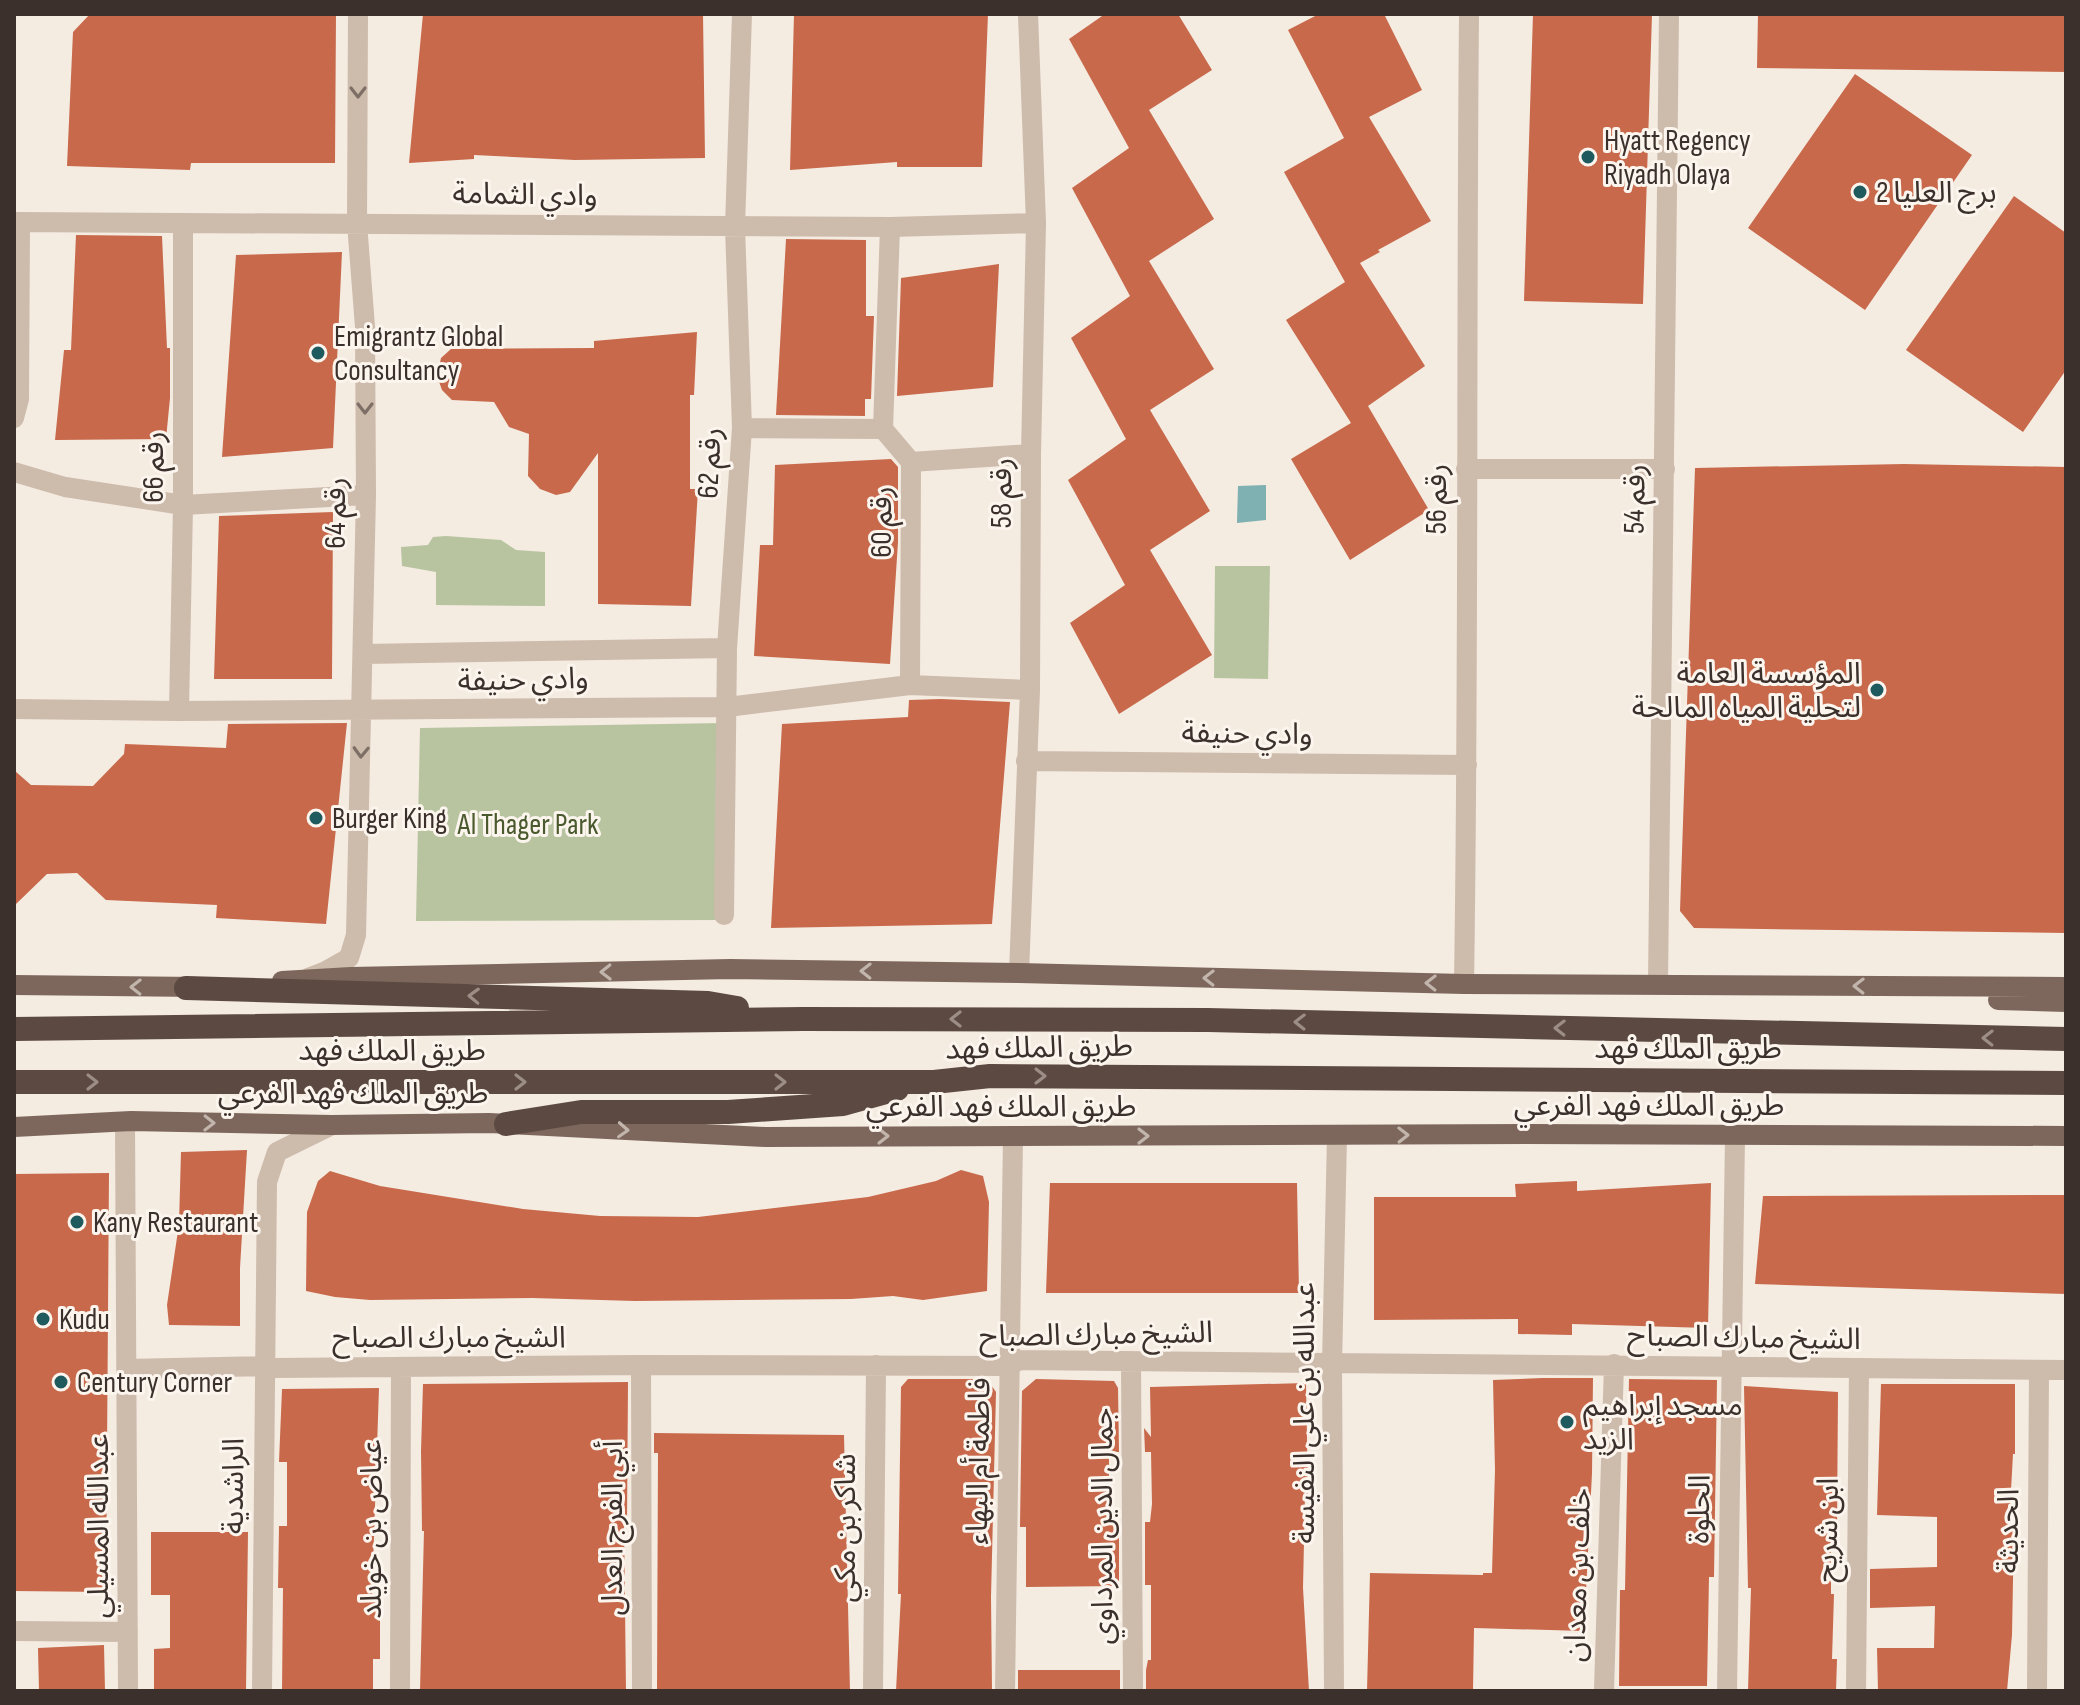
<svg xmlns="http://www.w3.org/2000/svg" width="2080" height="1705" viewBox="0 0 2080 1705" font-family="'Sofia Sans Condensed','Noto Sans Arabic',sans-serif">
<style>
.green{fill:#b8c4a0}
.water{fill:#7fb0b2}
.building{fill:#c8694b}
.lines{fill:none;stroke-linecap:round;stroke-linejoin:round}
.minor{stroke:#cdbbac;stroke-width:20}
.primary{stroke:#7d675c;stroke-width:20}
.motorway{stroke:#5c4a42;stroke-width:24}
.oneway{stroke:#7d6f65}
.oneway2{stroke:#c2b5ac}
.oneway3{stroke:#9c8e87}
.poi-dot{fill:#1f5a5e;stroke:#fbf5ee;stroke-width:3}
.labels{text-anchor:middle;stroke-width:6;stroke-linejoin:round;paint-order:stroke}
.poi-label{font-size:30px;fill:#3b302b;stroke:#fbf5ee;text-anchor:start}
.street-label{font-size:30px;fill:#3b302b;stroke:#fbf5ee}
.park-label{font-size:30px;fill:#4a5a2e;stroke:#fbf5ee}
</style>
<rect width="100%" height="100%" fill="#f4ebe1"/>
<path class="green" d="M446 536 501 540 516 550 545 552V606L436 605V572L402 566 401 547 428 545 433 537Z
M1215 566H1270L1268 679 1214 678Z
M725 723 719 920 416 921 420 728Z"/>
<path class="water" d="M1266 485V520L1237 523 1238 486Z"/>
<path class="building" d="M90 14H336L335 163H191L190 170 67 166 73 32Z
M423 14H703L705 158 575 160 474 155V159L409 163Z
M794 14H988L982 167H897V162L790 170Z
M1105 14H1178L1212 70 1149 110 1214 219 1149 261 1214 369 1150 410 1210 511 1150 550 1212 655 1119 714 1070 623 1125 585 1068 480 1126 439 1071 338 1130 296 1072 188 1129 148 1069 39Z
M1319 14H1384L1422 90 1369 117 1431 221 1378 250 1380 252 1360 263 1425 366 1368 406 1429 510 1350 560 1291 459 1351 423 1286 320 1345 282 1284 172 1344 138 1288 30Z
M1533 14H1652L1643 304 1524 301Z
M1758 14H2066V72L1757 68Z
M1855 74 1972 155 1865 310 1748 228Z
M2014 196 2066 233V370L2023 432 1906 350Z
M76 235 162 236 167 348H170V398L166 439 55 440 64 350H71Z
M786 239 866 240V316H874L871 399H865V416L776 415Z
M342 252 333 448 222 457 236 255Z
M999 264 993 387 897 396 901 278Z
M697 332 694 395H690V489H698L691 606 598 604V453L570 492 556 495 540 489 528 476 529 434 509 427 494 402 452 400 442 390 437 376 441 358 451 349 594 348V341Z
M891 459 898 467V542L890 664 754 656 760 545H773L775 465Z
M1904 464 2066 467V933L1694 928 1680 911 1695 468Z
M333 512 332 679H214L219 516Z
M941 699 1010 702 992 924 771 928 782 724 908 717 909 700Z
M347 723 326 924 216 918 217 905 106 900 77 873 47 874 16 904 15 771 31 785 93 786 124 754 125 744 226 748 228 724Z
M247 1150 240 1268V1326L169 1325 167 1305 179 1224 181 1152Z
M961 1170 983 1176 989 1202 987 1291 923 1300 893 1296 851 1299 635 1301 533 1298 370 1300 335 1297 306 1291 307 1212 318 1181 330 1171 380 1186 523 1209 600 1216 698 1217 868 1197 936 1181Z
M109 1173 106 1592 14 1591V1174Z
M1577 1181V1191L1711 1183 1708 1328 1572 1324V1335L1518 1334V1319L1374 1320V1197H1516L1515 1184Z
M1050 1183H1297L1299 1293H1046Z
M2066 1195V1294L1755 1284 1763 1196Z
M1543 1378H1593L1592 1473 1584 1631 1474 1628 1473 1691H1367L1370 1573 1483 1575V1573H1492L1495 1470 1493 1380Z
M908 1379H987L996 1392 991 1597 992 1691H896L901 1594H898L901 1387Z
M1036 1379 1114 1381 1118 1388 1119 1452H1109V1522H1119V1586L1026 1587V1527H1020L1022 1391Z
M1629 1379 1717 1380 1714 1577H1709L1707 1686H1619L1620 1590H1625Z
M628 1382 627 1522H624L626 1691H420L424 1531H422L421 1451 423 1384Z
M1306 1383 1308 1496H1305L1303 1588 1309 1691H1146V1670L1148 1660H1151V1585H1145V1522H1150L1152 1504 1151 1452H1145L1144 1428 1151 1437 1150 1387Z
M1881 1384H2015V1454H2013L2009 1526H2014L2012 1635 2007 1691H1878L1877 1648H1934L1935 1606 1870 1608V1569L1937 1567V1517L1877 1515Z
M1744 1386 1838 1392 1837 1527H1831V1594H1834L1832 1659H1837L1836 1691H1748L1751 1588H1748Z
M379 1388 372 1596 380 1597V1659H373V1691H282L283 1588H278L279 1526H287V1462H279L282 1389Z
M654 1433 844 1435 850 1691H657L658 1453H654Z
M151 1532H248L246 1691H154V1649L170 1648V1595H151Z
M104 1645 105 1691H39L38 1648Z
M1018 1670H1120V1691H1018Z"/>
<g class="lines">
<path class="minor" d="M14 222 890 227 1036 223
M890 227 883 429 911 462 910 685
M14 418 19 399 20 222
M742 428 883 429
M911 462 1031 454
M1466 469H1665
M14 472 65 487 183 505 366 495
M364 654 727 648
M14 709 179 711 727 707 910 685 1030 690
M179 711 183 505V223
M1026 761 1467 765
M724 915 727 648 742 428 735 227 742 14
M1019 973 1030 690 1031 454 1036 223 1028 14
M308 978 326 971 349 958 356 935 366 495 365 327 357 223 358 14
M1464 984C1469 661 1466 337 1469 14
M1658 984 1669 14
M125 1122 128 1691
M1131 1361 1133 1691
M641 1365 642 1691
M127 1369 264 1366 275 1368 641 1365 1010 1366 1019 1360 2066 1370
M14 1631 128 1632
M262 1691 267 1182 277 1152 332 1125
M400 1691 401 1367
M873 1691 876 1365
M1005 1691 1013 1136
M1334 1691 1332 1365 1337 1136
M1604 1691 1614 1364
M1727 1691 1735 1136
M1856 1691 1859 1369
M2037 1691 2039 1371"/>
<path class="primary" d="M282 981 351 977 730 969 1019 973 1464 984 2066 987
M14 985 199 987
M1998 1000 2066 1002
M14 1127 131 1121 332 1125 489 1123 765 1137 1527 1134 2066 1136"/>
<path class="motorway" d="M186 988 708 1003 737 1008
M14 1029 803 1019 1208 1020 2066 1039
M14 1082H934L990 1076 2066 1083
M506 1124 581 1112H728L843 1104 897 1089"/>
</g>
<defs><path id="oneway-chevron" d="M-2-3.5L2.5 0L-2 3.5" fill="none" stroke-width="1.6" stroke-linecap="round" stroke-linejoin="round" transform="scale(2)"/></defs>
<g class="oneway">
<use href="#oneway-chevron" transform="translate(358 92) rotate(90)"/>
<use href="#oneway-chevron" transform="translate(365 408) rotate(90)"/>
<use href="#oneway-chevron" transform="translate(361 752) rotate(92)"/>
</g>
<g class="oneway2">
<use href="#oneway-chevron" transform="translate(866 971) rotate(-179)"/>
<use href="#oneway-chevron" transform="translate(606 972) rotate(179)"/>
<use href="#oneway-chevron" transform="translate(1209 978) rotate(-179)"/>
<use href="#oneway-chevron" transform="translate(1431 983) rotate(-179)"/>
<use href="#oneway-chevron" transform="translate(1859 986) rotate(-179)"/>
<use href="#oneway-chevron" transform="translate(136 987) rotate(-179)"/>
<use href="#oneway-chevron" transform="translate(209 1123) rotate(1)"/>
<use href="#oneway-chevron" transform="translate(623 1130) rotate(3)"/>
<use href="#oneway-chevron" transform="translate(1403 1135) rotate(-1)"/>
<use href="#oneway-chevron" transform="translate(883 1136)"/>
<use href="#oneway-chevron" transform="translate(1143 1136)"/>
</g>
<g class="oneway3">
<use href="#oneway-chevron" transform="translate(474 996) rotate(-178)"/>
<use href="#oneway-chevron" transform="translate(956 1019) rotate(-180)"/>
<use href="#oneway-chevron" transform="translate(1300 1022) rotate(-179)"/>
<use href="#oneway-chevron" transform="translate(1560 1028) rotate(-179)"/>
<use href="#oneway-chevron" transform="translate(1988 1038) rotate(-179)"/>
<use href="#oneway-chevron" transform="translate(1040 1076)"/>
<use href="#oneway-chevron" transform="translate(92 1082)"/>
<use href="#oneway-chevron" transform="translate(520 1082)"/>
<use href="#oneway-chevron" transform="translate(780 1082)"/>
</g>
<g class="poi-dot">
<circle cx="1588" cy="157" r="8"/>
<circle cx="1860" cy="192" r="8"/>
<circle cx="318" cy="353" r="8"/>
<circle cx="1877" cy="690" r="8"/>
<circle cx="316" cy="818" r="8"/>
<circle cx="77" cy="1222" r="8"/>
<circle cx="43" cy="1319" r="8"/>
<circle cx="61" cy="1382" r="8"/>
<circle cx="1567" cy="1422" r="8"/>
</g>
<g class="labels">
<g class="poi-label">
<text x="1604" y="150">Hyatt Regency<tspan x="1604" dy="34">Riyadh Olaya</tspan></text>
<text x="1876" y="202">برج العليا 2</text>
<text x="334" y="346">Emigrantz Global<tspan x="334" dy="34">Consultancy</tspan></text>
<text x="1861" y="683" text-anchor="end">المؤسسة العامة<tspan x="1861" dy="34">لتحلية المياه المالحة</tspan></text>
<text x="332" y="828">Burger King</text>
<text x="93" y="1232">Kany Restaurant</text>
<text x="59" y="1329">Kudu</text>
<text x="77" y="1392">Century Corner</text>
<text x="1583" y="1415">مسجد إبراهيم<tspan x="1583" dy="34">الزيد</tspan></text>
</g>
<g class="street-label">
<text transform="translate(525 194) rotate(1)" y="10">وادي الثمامة</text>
<text transform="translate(709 463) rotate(-87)" y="10">رقم 62</text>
<text transform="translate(153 467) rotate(-90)" y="10">رقم 66</text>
<text transform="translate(1001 493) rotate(-90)" y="10">رقم 58</text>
<text transform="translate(1436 499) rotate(-90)" y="10">رقم 56</text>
<text transform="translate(1634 499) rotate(-89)" y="10">رقم 54</text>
<text transform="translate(335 513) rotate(-90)" y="10">رقم 64</text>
<text transform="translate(881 522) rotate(-90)" y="10">رقم 60</text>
<text transform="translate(523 679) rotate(-1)" y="10">وادي حنيفة</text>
<text transform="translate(1247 733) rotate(1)" y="10">وادي حنيفة</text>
<text transform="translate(1039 1047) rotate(-1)" y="10">طريق الملك فهد</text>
<text x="1688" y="1058">طريق الملك فهد</text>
<text x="392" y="1060">طريق الملك فهد</text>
<text x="353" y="1103">طريق الملك فهد الفرعي</text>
<text x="1649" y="1115">طريق الملك فهد الفرعي</text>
<text x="1001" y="1116">طريق الملك فهد الفرعي</text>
<text transform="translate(1096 1334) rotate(-1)" y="10">الشيخ مبارك الصباح</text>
<text x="449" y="1347">الشيخ مبارك الصباح</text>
<text transform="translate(1744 1337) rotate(1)" y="10">الشيخ مبارك الصباح</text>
<text transform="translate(1304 1413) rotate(-90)" y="10">عبدالله بن علي النفيسة</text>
<text transform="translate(978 1461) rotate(-89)" y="10">فاطمة أم البهاء</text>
<text transform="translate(233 1486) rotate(-90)" y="10">الراشدية</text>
<text transform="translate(1699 1509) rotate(-89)" y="10">الحلوة</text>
<text transform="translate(98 1526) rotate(-90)" y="10">عبدالله المسيلي</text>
<text transform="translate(1102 1526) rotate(-90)" y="10">جمال الدين المرداوي</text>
<text transform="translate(612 1528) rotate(-90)" y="10">أبي الفرج العدل</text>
<text transform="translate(845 1528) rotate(-90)" y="10">شاكر بن مكي</text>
<text transform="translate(371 1529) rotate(-90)" y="10">عياض بن خويلد</text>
<text transform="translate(1827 1530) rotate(-89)" y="10">ابن شريح</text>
<text transform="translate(2008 1531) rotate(-90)" y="10">الحديثة</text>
<text transform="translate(1577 1575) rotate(-88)" y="10">خلف بن معدان</text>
</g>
<g class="park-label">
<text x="528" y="834">Al Thager Park</text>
</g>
</g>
<rect width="2080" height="1705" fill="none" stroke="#3b302b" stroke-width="32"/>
</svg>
